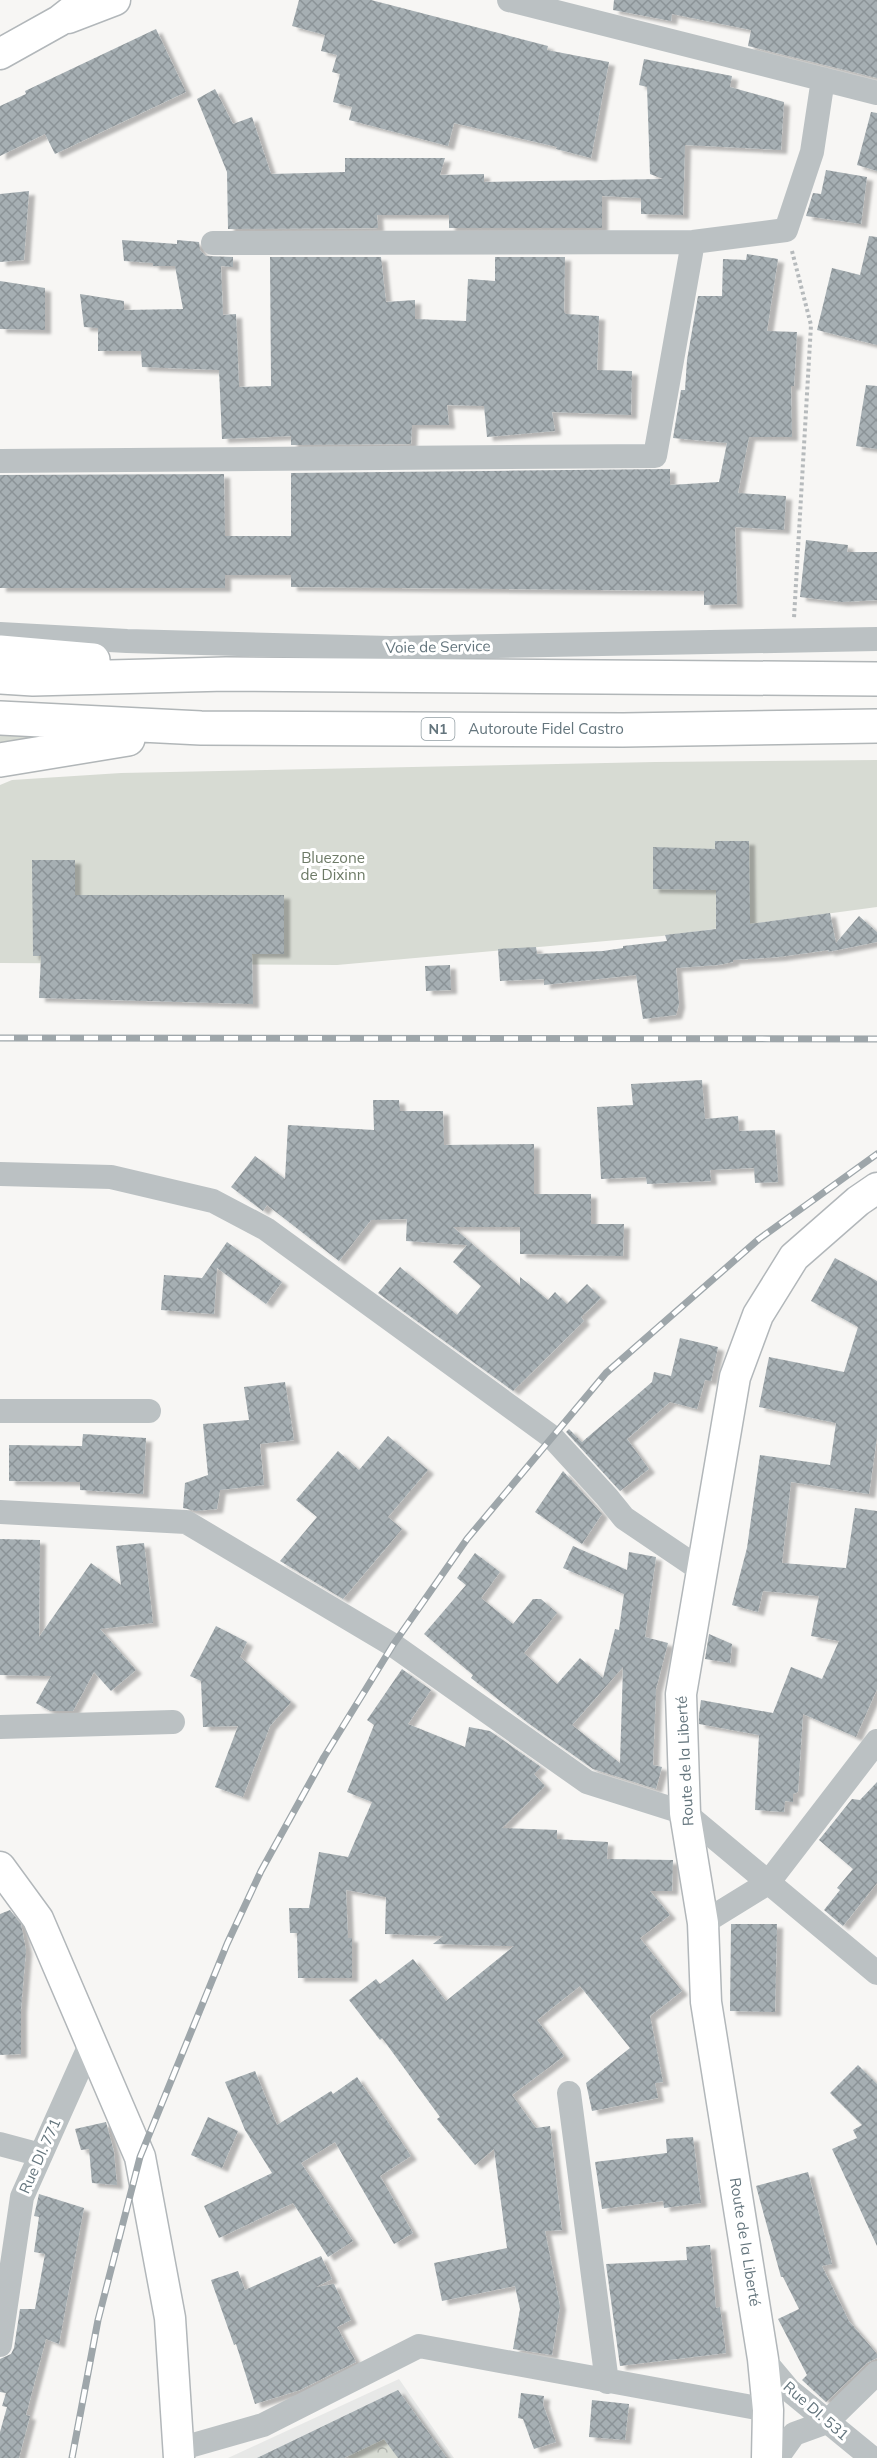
<svg xmlns="http://www.w3.org/2000/svg" width="877" height="2458" viewBox="0 0 877 2458" font-family="Mulish,sans-serif">
<style>
.built{fill:#e7e8e7}
.green{fill:#d7dbd3}
.forest{fill:url(#forest-crowns)}
.building{fill:url(#building-cross-hatch);fill-rule:evenodd;filter:url(#shadow)}
.lines{fill:none;stroke-linecap:round;stroke-linejoin:round}
.major-casing{stroke:#b2b7ba;stroke-width:33}
.highway-casing{stroke:#b1b6b8;stroke-width:36}
.path{stroke:#b6babc;stroke-width:4;stroke-dasharray:3 3;stroke-linecap:butt}
.minor{stroke:#bbc1c3;stroke-width:24}
.major{stroke:#fff;stroke-width:30}
.highway{stroke:#fff;stroke-width:33}
.rail-casing{stroke:#9ea6aa;stroke-width:7}
.rail{stroke:#fff;stroke-width:4.5;stroke-dasharray:14;stroke-linecap:butt}
.labels{text-anchor:middle;stroke-width:6;stroke-linejoin:round;paint-order:stroke}
.shield{fill:#fff;stroke:#929ea4;stroke-width:1.5}
.shield-label{font-size:14px;font-weight:bold;fill:#64757d}
.street-label{font-size:15px;fill:#64757d;stroke:#fff}
.park-label{font-size:15px;fill:#6d7a66;stroke:#fff}
</style>
<defs>
<pattern id="forest-crowns" width="20" height="18" patternUnits="userSpaceOnUse" patternTransform="scale(1.5)"><rect width="20" height="18" fill="#d7dbd3"/><path d="M2 6a3 3 0 1 1 6 0M12 15a3 3 0 1 1 6 0" fill="none" stroke="#b2b6b0"/></pattern>
<pattern id="building-cross-hatch" width="8" height="8" patternUnits="userSpaceOnUse" patternTransform="scale(1.5)"><rect width="8" height="8" fill="#a6afb3"/><path d="M0 0l8 8M0 8l8-8" fill="none" stroke="#8b9397"/></pattern>
<filter id="shadow"><feDropShadow dx="6" dy="4" stdDeviation="1.5" flood-color="#0004"/></filter>
</defs>
<rect width="100%" height="100%" fill="#f7f6f4"/>
<path class="built" d="M399 2379 454 2458H228Z"/>
<path class="green" d="M0 724 67 729 0 746Z
M877 760V907L662 936 337 965 0 963V785L12 780 121 773 655 762Z"/>
<path class="forest" d="M371 2412 412 2458H349L346 2440Z"/>
<path class="building" d="M299 0H371L548 46 547 50 609 62 591 158 556 149 557 147 454 123 448 146 349 120 352 107 333 102 340 74 332 72 337 55 321 51 325 35 292 26Z
M614 0H877V78L748 46 751 30 672 14 671 21 613 10Z
M156 29 186 92 55 154 45 134 0 156V106L26 94 25 91Z
M644 59 732 76 730 87 784 102 781 150 685 145 683 215 641 214V198L602 196V228H449V215H377L378 228 228 229 227 172 197 99 215 89 233 124 252 117 271 174 345 172V158H445L440 175 484 174V182L663 179 650 174 647 87 639 85Z
M871 112 877 113V171L857 165Z
M826 170 867 177 861 224 806 216 813 193 821 194Z
M29 191 24 260 0 262V194Z
M869 236 877 237V345L817 330 832 268 860 275Z
M122 240 177 244V240L199 242 200 250 206 256 233 257V267L221 266 223 315 236 314 239 387 271 386 270 257H381L386 302 415 300V319L466 321 468 279 495 281V257H565L564 312 566 314 599 316 597 370 632 371 631 415 552 412 555 431 487 437 484 406 447 405 449 425H412L411 444 291 445V436L222 439 219 370 142 367 141 351H98V328L84 327 80 294 124 301V310L183 309 175 266H153V263L124 261Z
M747 254 778 259 767 331 797 332 794 386H791L792 437H749L738 493 786 496 784 530 735 527 737 604 704 605V591L291 587V575H225V588H0V475L224 474 225 536H291V473L670 469V485L719 482 727 443 673 438 681 390H685L687 360 698 296H722L723 259 746 260Z
M0 281 45 288V330L0 329Z
M866 385 877 386V449L856 446Z
M806 540 848 545 847 552H877V600L842 602 800 597Z
M715 841H749L750 924 830 913 836 943 859 916 877 932V942L828 952 829 950 779 957 733 960V962L718 965 676 968 679 1004 676 1015 643 1019 636 975 544 985V979L500 981 498 949 536 947 537 954 603 951 623 948V946L667 941 665 935 716 929V890L653 889V847L715 849Z
M32 860H75V895H284V954H252L253 1004 39 998 41 956H33Z
M450 965 451 990 426 991 425 966Z
M702 1080 705 1119 738 1116 739 1131 775 1130 778 1182 755 1183 754 1168 710 1170 711 1181 647 1184 646 1177 601 1179 597 1107 633 1105 631 1084Z
M373 1100H399L400 1111H443L444 1145 534 1144V1194H591V1224H624L623 1256 520 1254V1227H453L520 1286V1277L548 1300 555 1292 567 1304 587 1284 601 1298 581 1317 584 1321 513 1391 378 1293 400 1267 457 1315 481 1286 453 1262 467 1245 406 1241 407 1219 371 1220 339 1261 267 1205 263 1211 231 1187 255 1156 285 1179 288 1125 374 1130Z
M227 1242 282 1282 266 1304 217 1268 214 1314 161 1310 164 1275 202 1278Z
M835 1258 877 1281V1437L869 1494 791 1482 782 1563 846 1568 855 1508 877 1511V1689L856 1737 803 1714 798 1792 793 1794V1802L785 1801 784 1812 755 1810 759 1735 699 1724V1715L701 1700 773 1713 791 1667 822 1679 839 1641 811 1636 819 1596 763 1591 758 1612 732 1605 747 1548 760 1455 830 1465 836 1423 759 1407 769 1357 844 1372 858 1327 811 1301Z
M680 1338 718 1347 711 1381 705 1380 697 1409 670 1402 627 1439 649 1469 620 1491 566 1432 569 1429 582 1442 652 1382 654 1372 671 1376Z
M285 1382 294 1440 260 1444 264 1485 220 1490 217 1509 196 1511 183 1508 185 1483 208 1475 203 1424 249 1420 244 1387Z
M83 1434 146 1438 143 1494 80 1490V1482L9 1481V1445L82 1446Z
M388 1436 428 1470 388 1517 402 1529 343 1599 280 1561 317 1517 296 1500 338 1451 359 1470Z
M563 1471 602 1514 582 1544 535 1512Z
M0 1539 40 1540 39 1637 91 1563 121 1585 116 1546 144 1543 153 1623 100 1629 136 1670 111 1691 94 1672 73 1711H50L36 1703 51 1676 0 1675Z
M573 1546 627 1570 629 1552 656 1557 645 1637 668 1643 656 1689 653 1765 662 1767 656 1789 593 1769 528 1723 471 1678 473 1675 424 1634 466 1585 457 1578 475 1553 500 1572 481 1598 513 1624 533 1599H541L557 1613 524 1653 557 1684 580 1658 603 1678 615 1629 619 1630 624 1594 563 1568ZM623 1667 620 1763 572 1725Z
M216 1626 247 1642 240 1657 291 1702 270 1726 243 1797 215 1787 238 1726 203 1727 201 1681 190 1676Z
M709 1634 732 1644 730 1663 705 1659Z
M402 1669 431 1690 408 1724 465 1747 469 1727 490 1731 541 1767 534 1774 545 1786 502 1828 557 1830V1839L608 1842 607 1859 673 1860 672 1891H650L670 1915 640 1938 682 1991 650 2016 663 2082 655 2083 658 2098 592 2111 586 2083 630 2048 580 1986 537 2020 564 2056 512 2095 536 2128 550 2126 562 2230 545 2231 560 2306 552 2355 513 2349 520 2309 515 2286 442 2301 434 2263 507 2248 494 2149 475 2165 437 2119 440 2117 382 2038 380 2040 349 2000 376 1979 380 1984 413 1959 446 2001 514 1946 433 1944 443 1936 385 1934 386 1897 346 1890 348 1938H352V1978H298L297 1933H290L289 1908H309L319 1852 348 1857 372 1802 347 1792 374 1725 367 1720Z
M877 1782V1883L843 1926 824 1910 840 1890 837 1888 853 1869 819 1840 852 1799 860 1800Z
M10 1910 21 1924 26 1950 21 2009V2054L0 2055V1914Z
M731 1924H777L775 2012 730 2011Z
M858 2065 877 2084V2246L832 2149 857 2138 853 2130 862 2125 830 2093Z
M255 2071 277 2125 331 2091 333 2094 357 2077 411 2156 380 2176 413 2233 394 2244 335 2142 301 2163 353 2241 328 2257 293 2203 219 2238 204 2206 272 2173 245 2130 225 2082Z
M208 2117 238 2131 222 2168 191 2155Z
M106 2122 114 2152 117 2185 92 2183 89 2149 81 2150 75 2129Z
M693 2137 701 2203 664 2208 663 2201 602 2209 595 2162 667 2153 666 2139Z
M808 2172 832 2264 822 2266 849 2321 877 2354V2358L867 2363 826 2402 802 2380 807 2375 778 2319 799 2309 783 2277H781L756 2186Z
M39 2194 84 2208 59 2344 46 2339 26 2415 30 2416 19 2458H0V2432L7 2407 2 2406 6 2393 0 2392V2359L11 2354 14 2348 20 2309H35L45 2254 34 2252 39 2217 34 2216Z
M710 2245 716 2308 720 2307 726 2353 620 2366 606 2264 687 2260 686 2247Z
M321 2256 332 2279 316 2287 334 2284 351 2320 337 2327 356 2362 300 2390 255 2404 236 2344 234 2345 211 2280 238 2271 245 2290Z
M398 2390 447 2458H398L384 2439 344 2458H257Z
M521 2393 544 2396 543 2404 556 2442 534 2449 523 2419 518 2418Z
M592 2400 629 2404 625 2440 589 2437Z"/>
<g class="lines">
<g class="major-casing">
<path id="major" d="M68 18 115 0
M0 54 59 21 86 0
M0 1867 38 1919 140 2157 170 2318 179 2458
M767 2458 768 2410 763 2359 706 2002 703 1923 685 1813 681 1694 735 1377 758 1315 794 1257 858 1201 877 1188"/>
</g>
<g class="highway-casing">
<path id="highway" d="M0 652 93 660
M0 677 33 679 226 674 877 679
M0 718 201 728 623 730 877 726
M0 760 128 739"/>
</g>
<path class="path" d="M792 251 811 325 794 618"/>
<path class="minor" d="M509 0 877 93
M213 243 693 242 786 230 812 152 823 79
M0 461 655 456 693 242
M0 634 127 641 390 648 877 639
M0 1174 111 1177 213 1201 266 1229 552 1437 607 1497 624 1518 701 1570
M0 1411H149
M0 1512 186 1522 393 1645 587 1782 685 1813 877 1973
M0 1727 173 1722
M703 1923 768 1883 877 1741
M569 2093 607 2382
M0 2144 41 2155
M0 2345 22 2197 90 2045
M763 2359 789 2390 872 2458
M179 2449 263 2425 419 2346 768 2410
M777 2458 794 2434 827 2422 877 2373"/>
<use href="#major" class="major"/>
<use href="#highway" class="highway"/>
<g class="rail-casing">
<path id="rail" d="M0 1038 877 1039
M72 2458 98 2320 140 2157 227 1944 261 1871 324 1757 393 1645 467 1539 606 1373 759 1239 877 1154"/>
</g>
<use href="#rail" class="rail"/>
</g>
<g class="labels">
<rect class="shield" x="421.5" y="718" width="33" height="22" rx="4.5"/>
<g class="shield-label">
<text x="438" y="734">N1</text>
</g>
<g class="street-label">
<text transform="translate(438 647) rotate(-1)" y="5">Voie de Service</text>
<text x="546" y="734">Autoroute Fidel Castro</text>
<text transform="translate(685 1761) rotate(-93)" y="5">Route de la Liberté</text>
<text transform="translate(40 2156) rotate(-66)" y="5">Rue DI. 771</text>
<text transform="translate(745 2242) rotate(81)" y="5">Route de la Liberté</text>
<text transform="translate(816 2411) rotate(41)" y="5">Rue DI. 531</text>
</g>
<g class="park-label">
<text x="333" y="863">Bluezone<tspan x="333" dy="17">de Dixinn</tspan></text>
</g>
</g>
</svg>
